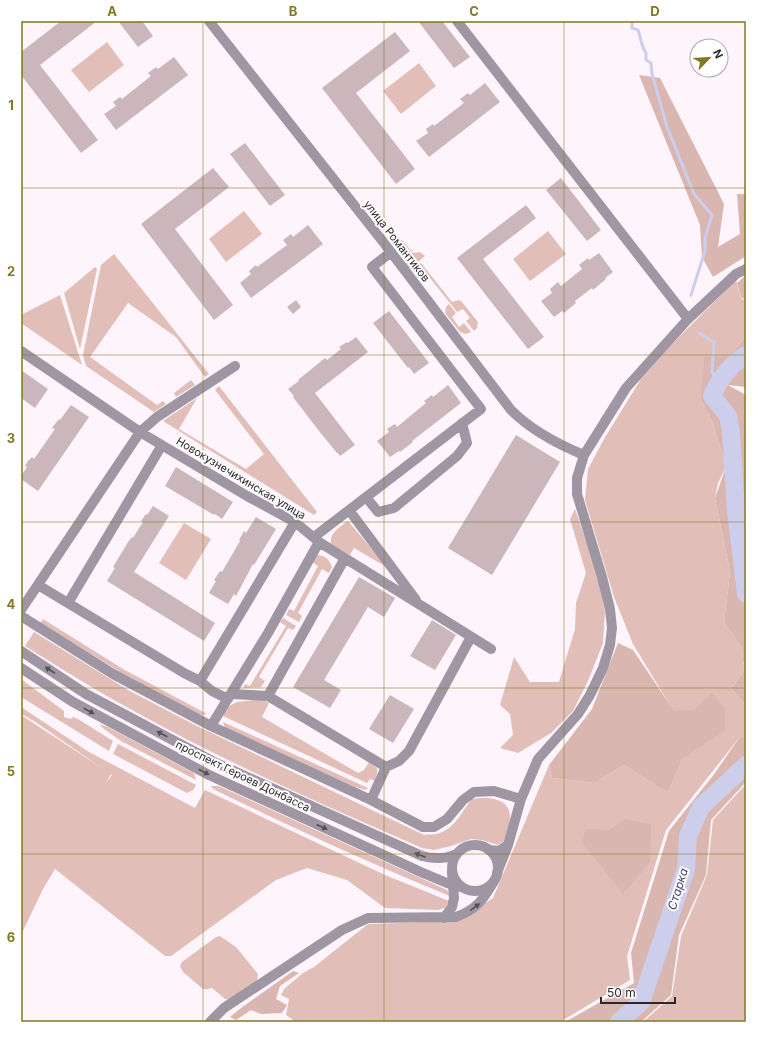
<svg xmlns="http://www.w3.org/2000/svg" width="767" height="1043" viewBox="0 0 767 1043" font-family="Inter,sans-serif">
<style>
.green{fill:#e2beb9}
.forest{fill:#dab6b1}
.lines{fill:none;stroke-linecap:round;stroke-linejoin:round}
.stream{stroke:#cdceec;stroke-width:3}
.river{stroke:#cdceec;stroke-width:18}
.building{fill:#cab6bb}
.minor{stroke:#9e97a3;stroke-width:10}
.tertiary{stroke:#9e97a3;stroke-width:10}
.oneway{fill:#544e55}
.grid{fill:none;stroke:#807a20;stroke-width:1;stroke-opacity:0.55}
.labels{text-anchor:middle;stroke-width:4;stroke-linejoin:round;paint-order:stroke}
.street-label{font-size:11px;fill:#2c272b;stroke:#fff}
.water-label{font-size:12px;font-style:italic;fill:#464570;stroke:#fff}
.neatline{fill:none;stroke:#807a20;stroke-width:1.5}
.grid-label{font-size:13px;text-anchor:middle;font-weight:bold;fill:#807a20}
</style>
<rect width="100%" height="100%" fill="#fef4fb"/>
<path class="green" d="M107 42 124 65 89 92 71 70Z
M419 63 436 86 401 114 383 91Z
M244 211 262 234 226 262 209 239Z
M548 231 566 254 530 281 513 259Z
M400 240H402L413 253 420 252 425 256 418 262Z
M400 241 416 263 409 268 406 264 405 260 409 256 399 243Z
M114 254 209 374 205 377 176 337 128 303 90 357 157 405 163 401 166 404 154 412 86 366 83 355 101 265Z
M421 263 452 302 459 300 462 302 478 322 477 328 474 331 466 321 470 318 463 309 457 312 419 264Z
M95 267 97 269 80 349 64 293Z
M736 280 741 298 746 302V336L729 356 701 399 713 423 726 467 718 483 715 498 730 572 724 622 742 648 744 671 731 689 746 705V738H739L666 830 627 956 630 980 560 1022H296L286 1015 289 999 281 995 284 989 303 973 314 967 368 924 459 921 493 898 549 765 552 778 595 783 624 765 668 793 682 760 724 730 695 709 674 712 633 644 614 597 585 500 588 469 604 439 641 379 672 344Z
M60 295 82 365 21 323V315Z
M449 304 456 313 452 317 459 327 464 323 471 332 466 334 460 332 445 313 446 307Z
M191 380 195 385 176 397 174 393Z
M219 386 317 512 314 515 163 421 197 398 179 429 246 469 264 454 215 390Z
M575 509 598 575 605 612 603 643 588 681 573 711 551 733 518 753 500 748 513 735 510 714 500 705 514 657 530 682H559L575 629 576 603 586 573 570 519Z
M348 521 388 568 354 548 350 555 331 544C329 533 340 527 348 521Z
M184 523 211 539 186 580 159 563Z
M316 555C325 555 329 559 332 567L329 573 322 569 298 613 302 616 299 622 286 615 289 609 294 611 318 566 312 562Z
M283 618 296 626 293 630 288 628 259 677 265 681 261 687 243 688 245 684 250 686 286 626 280 622Z
M43 619 123 669 207 714 202 715 195 713 122 673 40 623Z
M34 632 128 690 195 725 424 835C429 834 435 835 440 833 455 828 462 811 472 799 481 798 489 797 497 800 517 806 509 826 504 841L498 845 482 840 471 839 451 846 434 850 422 848C324 805 225 762 132 710 95 690 60 668 25 646Z
M21 679 64 711V717L71 719 73 717 78 719 113 741 109 751 21 697Z
M262 699 269 703 262 717 358 773 364 770 369 762 377 768V773L375 781 370 779 367 783 223 716 227 707 237 702Z
M21 707 89 752 195 808 205 790 385 875 449 901 445 908 438 910 385 908 347 880 307 868 276 880 171 956H165L55 869 43 889 21 935V715L111 774 106 783 112 775 34 721 21 714Z
M223 722 368 788 366 790 355 787 225 728Z
M99 724 108 727 194 773 196 780 121 741 104 729Z
M118 744 196 785 193 790 187 793 113 754Z
M746 784V1022H643L672 996 681 936 707 875 713 820Z
M211 786H219L447 890 450 896C369 863 291 827 213 789Z
M220 936 236 947 258 974 257 981 231 1000 225 999 212 988 208 989H203L183 972 180 966 182 962 216 937Z"/>
<path class="forest" d="M639 75 660 78 724 204 718 247 740 234 737 194H746V256L713 277 702 257 700 225Z
M746 275V301L741 297 737 283Z
M746 336V387L728 385 746 395V705L731 689 744 671 742 648 724 622 730 572 715 498 726 467 713 423 701 399 704 357 729 356Z
M618 643 633 650 674 711 695 709 712 693 725 708V730L682 760 668 793 624 765 595 783 552 778 549 765 592 709Z
M739 738H746V782L711 820 706 875 679 935 671 995 641 1022H565L634 983 631 953 669 831 715 773Z
M626 819 651 825 650 862 623 894 582 843 585 829 609 830Z
M293 971 299 973 280 986 276 999 287 1005 282 1013 261 1014 251 1010 236 1020 230 1017 241 1008Z"/>
<g class="lines">
<path class="stream" d="M632 21V28L638 30C641 38 641 46 646 53V60L651 63 652 74 667 127 694 194 712 215 705 238V251L691 295
M699 333 714 342 712 371 717 384"/>
<path class="river" d="M746 355C731 364 719 380 712 396L728 416 731 432 736 511 746 594
M619 1022 641 1002 686 869 688 836 701 807 746 765"/>
</g>
<path class="building" d="M61 21H97L40 65 98 140 81 153 21 75V52Z
M118 21H142L153 36 138 47Z
M418 21H442L470 57 454 68Z
M395 32 410 51 356 93 415 169 396 184 322 88Z
M174 57 188 75 116 130 104 114 116 106 113 102 120 97 122 99 151 76 148 73 156 67 158 69Z
M485 83 500 102 429 157 416 141 428 133 426 129 433 124 434 126 464 103 460 99 468 93 470 95Z
M245 143 285 195 270 206 230 154Z
M213 168 229 187 175 229 233 305 214 320 141 224Z
M561 178 601 230 587 241 546 190Z
M526 205 536 218 483 259 544 337 528 349 457 258Z
M308 225 323 244 251 298 240 283 251 274 249 271 256 265 257 267 287 245 283 240 291 234 293 237Z
M599 253 613 272 605 278 606 279 593 290 592 288 575 301 576 303 564 313 562 311 554 317 541 301 552 293 550 289 558 282 561 286 582 269 579 265 588 258 589 260Z
M296 300 301 307 293 314 287 307Z
M389 311 429 363 414 374 409 367 408 368 373 323Z
M356 337 368 352 315 393 355 445 340 456 338 453H337L319 431 293 397 294 396 288 389 299 381 298 380 325 358 327 360 341 349 339 347 347 342 348 343Z
M21 370 48 389 35 408 21 398Z
M448 385 461 403 412 441 413 442 400 452 399 451 390 457 377 441 389 432 387 429 395 424 397 427 426 403 424 401 432 395 433 397Z
M71 405 89 417 38 491 21 479V476L27 467 25 466 28 461 32 457 34 459 55 429 52 428 59 419 60 420Z
M516 435 560 462 492 575 448 548Z
M176 467 233 502 222 519 215 514 214 515 165 486Z
M153 506 169 516 134 572 215 623 204 641 107 581 115 568 113 567 128 542 132 537 133 538 143 522 141 521 146 514 147 515Z
M256 517 276 529 254 565 253 564 236 596 234 594 228 604 209 593 216 581 214 580 220 571 222 572 240 541 239 540 244 531 246 533Z
M359 577 395 598 384 617 368 607 324 680 341 690 330 708 293 687Z
M432 620 456 635 435 670 410 656Z
M390 695 414 709 393 743 369 729Z"/>
<g class="lines">
<path class="minor" d="M209 21 384 243 511 410C532 431 557 444 584 455
M457 21 688 319
M21 351 140 432 247 496 295 522 319 542 491 649
M366 497 378 512 394 508 457 456 467 443 462 423
M349 510 416 600
M314 537 481 409 372 267 391 252
M38 585 184 673 200 681
M68 603 162 445
M21 610 140 432 157 417 235 366
M21 616 113 674 211 726 371 800 423 827H434L447 819 463 800 474 792 494 791 521 799
M231 694 268 696 345 558
M268 696 386 767 371 800
M228 699 212 691 200 681 295 522
M211 726 268 633 319 542
M386 767 399 761 409 751 471 637
M489 850 499 851 508 845
M497 873 508 845 521 799 538 759 578 714 590 695 603 668 610 645 612 628 610 609 602 577 577 494V478L584 455 626 388 688 319 736 274 746 269
M444 918 452 907 454 898 452 872
M210 1022 224 1008 342 930 368 918 456 917C477 909 483 900 494 881"/>
<path class="tertiary" d="M21 651 86 694 214 762 422 856C434 859 446 859 457 854
M21 668 73 702 209 775 423 873 447 883 464 888
M452 868a23 23 0 1 1 46 0a23 23 0 1 1-46 0Z"/>
</g>
<defs><path id="oneway-solid" d="M-6-.8H1V-3.2L6.5 0L1 3.2V.8H-6Z"/></defs>
<g class="oneway">
<use href="#oneway-solid" transform="translate(50 670) rotate(-147)"/>
<use href="#oneway-solid" transform="translate(89 711) rotate(28)"/>
<use href="#oneway-solid" transform="translate(162 734) rotate(-152)"/>
<use href="#oneway-solid" transform="translate(204 772) rotate(28)"/>
<use href="#oneway-solid" transform="translate(322 827) rotate(25)"/>
<use href="#oneway-solid" transform="translate(420 855) rotate(-159)"/>
<use href="#oneway-solid" transform="translate(475 907) rotate(-36)"/>
</g>
<path class="grid" d="M203 21V1022M384 21V1022M564 21V1022M21 188H746M21 355H746M21 522H746M21 688H746M21 854H746"/>
<g class="labels">
<g class="street-label">
<text transform="translate(397 241) rotate(52)" y="4">улица Романтиков</text>
<text transform="translate(241 478) rotate(31)" y="4">Новокузнечихинская улица</text>
<text transform="translate(243 776) rotate(26)" y="4">проспект Героев Донбасса</text>
</g>
<g class="water-label">
<text transform="translate(678 889) rotate(-73)" y="4">Старка</text>
</g>
</g>
<rect width="767" height="1043" fill="none" stroke="#ffffff" stroke-width="44"/>
<g transform="translate(709 58) rotate(65)"><circle r="19" fill="#ffffff" stroke="#aba9aa"/>
<path d="M0-3L7 15L0 10L-7 15Z" fill="#807a20"/>
<text y="-6" font-size="11" font-weight="bold" text-anchor="middle" fill="#2c272b">N</text>
</g>
<path d="M601 997v6h74v-6" fill="none" stroke="#2c272b" stroke-width="2"/>
<text x="607" y="997" font-size="12" fill="#2c272b" stroke="#ffffff" stroke-width="3" paint-order="stroke">50 m</text>
<rect x="22" y="22" width="723" height="999" class="neatline"/>
<g class="grid-label">
<text x="112" y="16">A</text>
<text x="293" y="16">B</text>
<text x="474" y="16">C</text>
<text x="655" y="16">D</text>
<text x="11" y="110">1</text>
<text x="11" y="276">2</text>
<text x="11" y="443">3</text>
<text x="11" y="609">4</text>
<text x="11" y="776">5</text>
<text x="11" y="942">6</text>
</g>
</svg>
